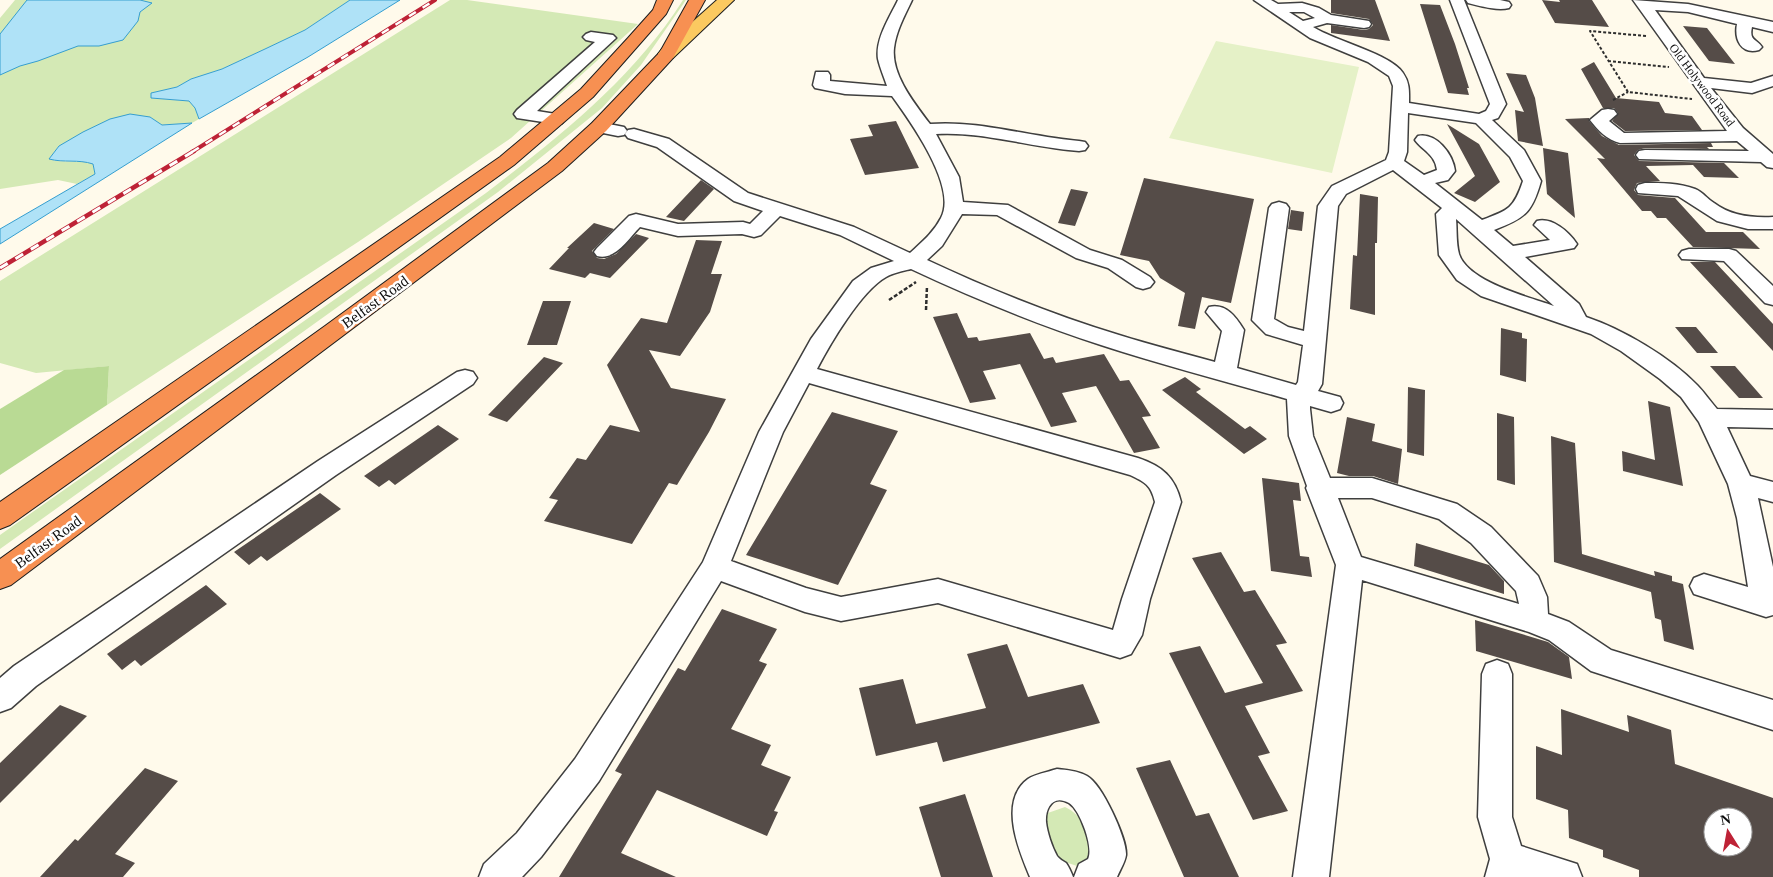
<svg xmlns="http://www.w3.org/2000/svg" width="1773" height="877" viewBox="0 0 1773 877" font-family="'Times New Roman',serif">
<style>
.green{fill:#d4e9b5}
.forest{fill:#b9da94}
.pitch{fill:#e5f1c7}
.water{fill:#afe2f7;stroke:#359ecf}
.building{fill:#554c48;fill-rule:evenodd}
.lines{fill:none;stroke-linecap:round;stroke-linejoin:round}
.minor-casing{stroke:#3f3f3f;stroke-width:3}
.major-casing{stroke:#1d1d1d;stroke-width:2}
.highway-casing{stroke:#1d1d1d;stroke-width:2}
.path-far1{stroke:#2e2e2e;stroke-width:2;stroke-dasharray:3 2;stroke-linecap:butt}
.path{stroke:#2e2e2e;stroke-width:2.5;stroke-dasharray:4 2;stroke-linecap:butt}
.minor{fill:#fff;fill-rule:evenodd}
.major{fill:#fbc960;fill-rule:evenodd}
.highway{fill:#f79052;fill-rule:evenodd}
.rail-far1-casing{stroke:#be2236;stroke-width:4}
.rail-casing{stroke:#be2236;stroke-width:4.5}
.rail-far1{stroke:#fff;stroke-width:2.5;stroke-dasharray:8;stroke-linecap:butt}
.rail{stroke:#fff;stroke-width:3;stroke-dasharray:9;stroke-linecap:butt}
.labels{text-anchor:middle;stroke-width:5;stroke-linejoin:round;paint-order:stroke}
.far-street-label{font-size:12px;fill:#0c0c0c;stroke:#fff}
.street-label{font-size:15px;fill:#0c0c0c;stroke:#fff}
</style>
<rect width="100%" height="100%" fill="#fffaeb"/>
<path class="green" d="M15 0H350L305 30 265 49 222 69 191 79 177 87 151 93V98L189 101 195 108 199 119 192 123 162 125 150 117 110 119 59 146 49 159C66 164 76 159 93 164L95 174 77 184 58 180 0 189V18Z
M450 0H467L638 24 511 138 358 242 107 405 109 366 36 373 0 363V281Z
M683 0H686L641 65 602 108 498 192 0 549V535L486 193C559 137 633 79 683 0Z
M1065 807C1085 816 1090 838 1089 859L1077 866 1059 860 1044 825 1045 814Z"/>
<path class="forest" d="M109 366 107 405 0 475V409L64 370Z"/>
<path class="pitch" d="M1216 41 1359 67 1332 173 1169 138Z"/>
<path class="water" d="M27 0H140L152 3 140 12 138 21 123 40 99 46H78L38 61 20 66 0 75V34Z
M350 0H400L308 57 199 119 195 108 189 101 151 98V93L177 87 191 79 222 69 265 49 305 30Z
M130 114 150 117 162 125 192 123 0 244V229L95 174 93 164C78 159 64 163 49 159L59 146 83 132 110 119Z"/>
<path class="building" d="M1331 0H1375L1390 41 1331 33V25L1364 30 1369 29 1373 25 1369 19 1331 13Z
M1542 0 1560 2 1559 0H1592L1609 27 1555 23Z
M1420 4 1440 5 1455 44 1469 88H1467L1469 95 1448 93Z
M1683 26 1707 28 1735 64 1709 61Z
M1594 62 1616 98 1659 102 1665 113 1692 116 1702 130 1625 131 1612 121 1618 113 1614 108H1603L1581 69Z
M1506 73 1526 75 1535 98 1543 146 1518 141 1515 110 1524 112Z
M1589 118V121L1602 136 1619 145 1711 143 1713 147H1707L1709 149 1645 148 1638 150 1634 155 1639 161 1724 163 1739 178 1704 177 1693 165 1646 166 1660 181 1637 183 1634 190 1638 195 1675 198 1706 232H1743L1760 249 1693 247 1666 218H1657L1651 211H1642L1597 158 1605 159 1565 119Z
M896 121 919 168 865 175 850 139 873 136 868 125Z
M1447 124 1479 144 1500 182 1475 202 1454 193 1475 176Z
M1543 148 1568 153 1575 218 1547 194Z
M1144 178 1254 199 1231 303 1202 297 1195 329 1178 326 1185 293 1160 278 1149 261 1120 255Z
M701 180 714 189 684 221 666 217Z
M1071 189 1088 192 1075 226 1058 223Z
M1360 194 1378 197 1377 243H1375V315L1350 309 1353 255 1357 256Z
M1291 210 1304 212 1302 231 1288 229Z
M594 223 614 229 592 251 597 258 604 259 616 254 636 234 649 238 610 278 590 273 585 278 549 269 569 248H567Z
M696 240 722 241 711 274H722L710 312 680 356 649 350 671 388 726 399 709 432 677 485 669 483 632 544 544 521 558 500 549 498 577 458 586 460 610 425 640 432 607 365 641 318 667 323Z
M1690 262H1715L1773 324V351Z
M543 301H571L557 345H527Z
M957 313 968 338 977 337 979 341 1030 333 1044 359 1053 357 1056 363 1104 354 1120 381 1129 380 1151 416 1142 417 1160 448 1134 453 1096 386 1062 393 1077 422 1051 427 1020 364 983 371 996 399 970 403 933 317Z
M1675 327H1696L1718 353H1697Z
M1501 328 1522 333V338L1527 339 1526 382 1500 375Z
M544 357 563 363 507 422 488 415Z
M1710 366H1735L1763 398H1739Z
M1185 377 1201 389 1196 392 1245 429 1250 426 1267 439 1244 454 1162 390Z
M1408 387 1425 390 1424 456 1407 452Z
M1648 401 1670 407 1683 486 1623 471 1622 451 1655 460Z
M832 412 898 431 870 484 887 490 838 585 746 555Z
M1497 413 1514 417 1515 485 1497 480Z
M1347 417 1375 424 1372 441 1402 449 1398 484 1373 476H1349L1337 473Z
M438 425 459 439 395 485 389 480 379 487 364 476Z
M1551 436 1575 443 1582 554 1655 576 1654 571 1672 576V581L1683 584 1694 650 1664 641 1661 620 1655 618 1651 592 1554 562Z
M1262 478 1299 483 1301 501 1293 500 1300 556 1309 557 1312 577 1271 571Z
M320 493 341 509 267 561 261 556 249 565 234 552Z
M1416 543 1489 565 1504 581V594L1414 566Z
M1221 552 1244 592 1255 590 1287 643 1276 645 1303 691 1245 706 1270 753 1258 756 1288 811 1253 820 1169 653 1200 646 1225 693 1263 683 1192 558Z
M206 585 227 604 141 666 135 660 122 670 107 654Z
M722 609 777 629 759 661 767 664 731 729 771 745 761 765 791 777 774 811 778 812 767 836 657 790 621 853 676 877H559L622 774 615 771 678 668 685 671Z
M1475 620 1548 642 1569 657 1572 679 1476 651Z
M1007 644 1028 697 1083 684 1100 723 943 762 937 742 876 756 859 688 903 679 916 724 986 708 967 654Z
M60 705 87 716 0 803V763Z
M1561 709 1629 732 1627 715 1671 730 1675 764 1773 798V877H1639V870L1603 857V850L1569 838 1568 810 1536 799V746L1562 755ZM1713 817H1743V847H1713Z
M1170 760 1196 816 1209 813 1239 877H1184L1136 768Z
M145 768 178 781 115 854 135 863 123 877H40L75 839 78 841Z
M965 794 993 877H941L919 807Z"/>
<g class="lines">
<g class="minor-casing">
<path id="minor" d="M898 0H912C905 15 896 31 894 48 891 75 915 104 930 124 980 120 1029 137 1079 141L1085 142 1088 146 1085 150 1079 151C1032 148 984 131 936 134L959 177 963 202 1008 205 1090 250 1122 260 1150 277 1154 282 1150 287 1143 289 1136 287 1108 268 1076 258 997 215 962 214 942 246 927 260C989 289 1053 315 1119 335 1151 345 1183 353 1215 362L1222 331 1206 312 1209 307C1226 303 1236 317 1244 330L1237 368 1296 385 1298 382 1303 345 1266 334 1252 320 1269 208 1272 204 1279 202 1286 204 1289 208 1274 319 1288 327 1304 331 1318 206 1332 186 1386 160 1389 152 1393 86 1389 76 1368 62 1310 38 1254 0H1271L1278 4 1302 3 1319 8 1331 15 1369 21 1371 24 1369 27 1364 28 1327 23 1313 27C1335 41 1391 54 1403 73 1410 83 1409 92 1409 103L1479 114 1486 111 1490 104 1450 0H1464L1506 104 1498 118 1492 120 1524 150 1541 181C1532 213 1525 218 1494 230L1513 246 1550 240 1534 225 1537 221C1552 217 1569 232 1577 244L1574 248 1525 257 1579 304 1586 317C1622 329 1670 357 1697 385 1704 392 1710 401 1717 409L1773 410V428L1727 427 1750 476 1773 482V502L1758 498 1773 567V615L1766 617 1694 594 1690 586 1694 578 1704 574 1748 587 1737 518 1728 484 1699 422 1681 397 1660 379 1621 351 1591 334 1481 296 1457 280 1439 255 1436 214 1442 208 1393 170 1346 194 1338 206 1322 384 1318 391 1340 397 1343 403 1340 409 1331 412 1310 406V409L1313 436 1330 478H1372L1457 504 1491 527 1538 576 1547 597 1548 614 1569 622 1611 650 1773 700V730L1591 671 1549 640 1529 632 1362 580 1329 877H1293L1336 565 1306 488 1307 486 1289 436 1287 399C1225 381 1162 365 1101 345 1036 324 973 298 911 269 903 271 893 273 886 277 861 291 830 344 817 369L1138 458C1162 466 1175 477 1181 502L1150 599 1142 635 1131 654 1120 658 938 603 841 621 805 612 721 581 599 781 541 857 522 877H479L484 864 517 833 575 759 703 562 759 432 811 339 853 281 871 268 894 261 840 235 780 216 761 235 754 237 742 234 678 236 640 227C628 239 615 261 597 256L594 252 597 248 629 216 636 214 678 224 743 222 750 224 763 211 734 201 657 147 628 138 625 134 628 130 634 129 669 139 748 193 854 227 910 253C922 242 934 232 941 218 958 187 910 121 892 96L845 94 815 88 813 85 816 72H828L830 75V81L887 86C884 77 880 68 878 59 875 39 890 17 898 0ZM1289 12H1304L1315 18 1303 21ZM1408 113 1476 123 1510 157 1523 181C1514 208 1509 210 1482 220L1435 183 1448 180 1455 171C1453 154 1436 132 1418 136L1415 140C1423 151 1435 154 1437 170L1424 175 1404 161 1407 152ZM1456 219 1554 306C1529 297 1468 282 1459 254 1456 243 1457 230 1456 219ZM809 383 1130 475C1145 482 1151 485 1155 502L1122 599 1113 630 938 579 841 597 806 588 731 561 783 432ZM1338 498H1372L1439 519 1471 543 1516 591 1519 604 1361 557Z
M1466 0H1500L1509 2 1511 5 1509 8C1497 11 1480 6 1468 3Z
M1633 0 1688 4 1773 22V32L1752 27C1749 41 1756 38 1762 47L1759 50C1741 55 1734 39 1737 24L1688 12 1655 10 1704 78 1751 83 1773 76V86L1752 93 1711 88 1743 128 1773 154V168L1767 167 1761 162 1639 159 1636 155 1639 151 1645 150 1749 151 1737 141 1620 143C1607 140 1598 130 1590 120L1602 110 1608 109 1614 110 1617 114 1609 121 1624 133 1727 131Z
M591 32 613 35 616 38 537 111 562 115 565 119 562 123 556 124 517 118 514 114 517 110 595 42 586 40 583 37 586 34Z
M599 122 624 127 627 131 624 135 618 136 593 131 590 127 593 123Z
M1645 183C1662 183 1679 183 1695 189 1703 192 1707 199 1714 203 1731 216 1752 218 1773 217V229H1748L1717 221 1678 196 1638 193 1636 189 1638 185Z
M1689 249H1729L1736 251 1773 286V305L1765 303 1724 261 1682 259 1679 255 1682 251Z
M465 370 473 372 477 378 473 384 336 475 36 686 11 708 0 712V678L14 666 318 461 457 372Z
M1497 660 1508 664 1512 674V817L1521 846 1577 864 1582 877H1485L1490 859 1478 817 1482 674 1486 664Z
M1057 769C1067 770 1078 771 1087 776 1102 784 1127 839 1126 855 1125 862 1120 870 1117 877H1074L1079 864 1088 859C1094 847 1080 810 1069 803 1053 794 1045 808 1046 822 1047 832 1052 847 1057 856 1059 859 1063 861 1066 863 1069 867 1071 872 1073 877H1030C1019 851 998 801 1028 779 1035 774 1048 772 1057 769Z"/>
</g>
<g class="major-casing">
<path id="major" d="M717 0H734L673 58 667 59 661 58 658 54 661 50Z"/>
</g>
<g class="highway-casing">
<path id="highway" d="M657 0H673L666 14 593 97 514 165 10 525 0 529V502L500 157 581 89 628 38 653 10Z
M689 0H705L673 58 606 131 562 171 11 585 0 589V559L325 326 548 163 592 123 660 52Z"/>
</g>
<path class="path-far1" d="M1646 36 1590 31 1628 92 1692 99
M1608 61 1669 67
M1613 100 1628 92"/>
<path class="path" d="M889 300 916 282
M926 310 927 286"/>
<use href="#minor" class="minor"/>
<use href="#major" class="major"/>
<use href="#highway" class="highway"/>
<g class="rail-far1-casing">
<path id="rail-far1" d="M192 152 435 0"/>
</g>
<g class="rail-casing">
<path id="rail" d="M0 268 194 151"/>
</g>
<use href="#rail-far1" class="rail-far1"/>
<use href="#rail" class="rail"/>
</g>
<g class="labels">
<g class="far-street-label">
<text transform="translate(1702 85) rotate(53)" y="4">Old Holywood Road</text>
</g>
<g class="street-label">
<text transform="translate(375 302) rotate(-36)" y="5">Belfast Road</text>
<text transform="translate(48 542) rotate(-36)" y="5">Belfast Road</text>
</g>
</g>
<g transform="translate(1728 832) rotate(349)"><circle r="24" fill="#ffffff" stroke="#9e9e9e"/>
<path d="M0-4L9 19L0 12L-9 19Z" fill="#be2236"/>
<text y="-8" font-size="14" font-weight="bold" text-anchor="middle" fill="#0c0c0c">N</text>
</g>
</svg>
